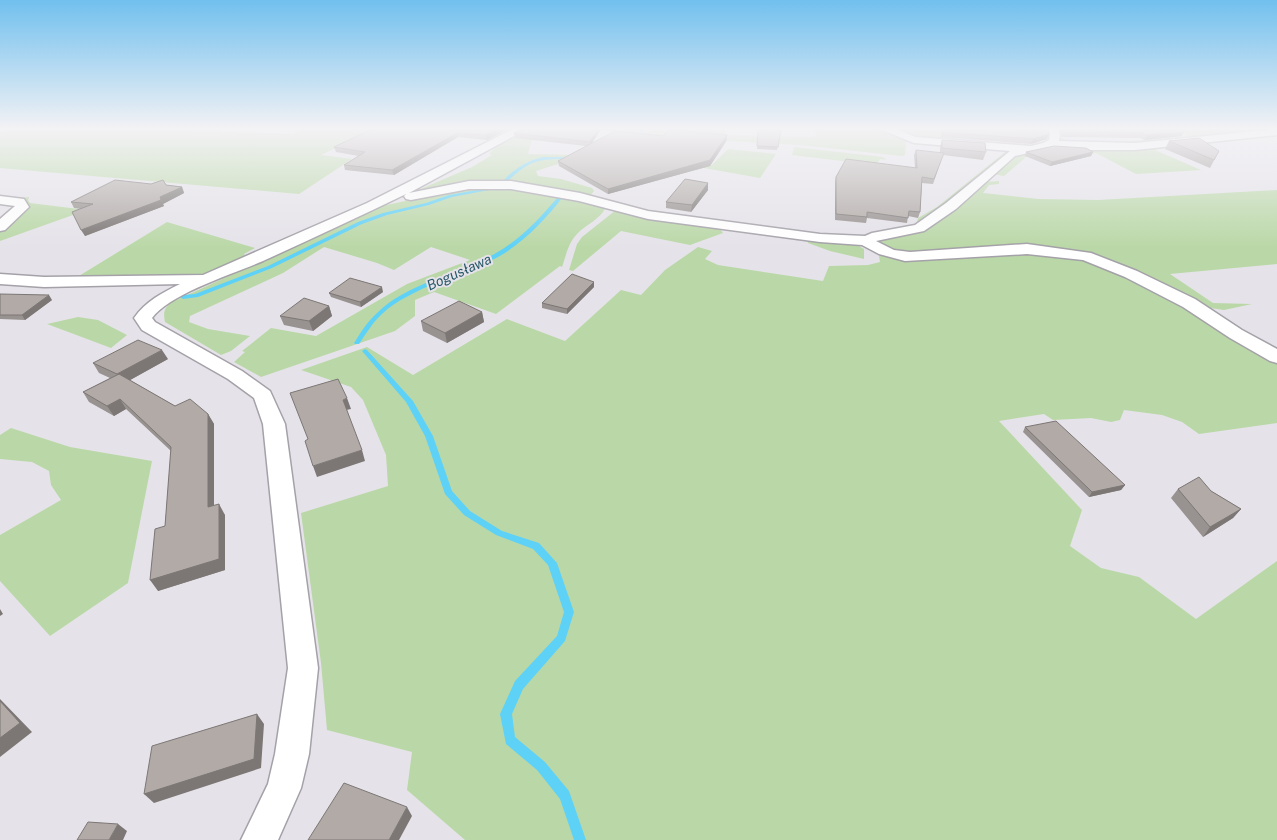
<svg xmlns="http://www.w3.org/2000/svg" width="1277" height="840" viewBox="0 0 1277 840" font-family="'Public Sans',sans-serif">
<style>
.green{fill:#bad8a7}
.lines{fill:none;stroke-linecap:round;stroke-linejoin:round}
.stream{fill:#5ed1f7;fill-rule:evenodd}
.minor-casing{stroke:#a4a1a8;stroke-width:3}
.minor{fill:#fff;fill-rule:evenodd}
.wall{fill:#989290}
.shaded-wall{fill:#7c7775}
.building{fill:#b1aaa7;stroke:#7c7775}
.labels{text-anchor:middle;stroke-width:4;stroke-linejoin:round;paint-order:stroke}
.far-water-label{font-size:14px;font-style:italic;fill:#275768;stroke:#e5e3e9}
</style>
<rect width="100%" height="100%" fill="#e5e3e9"/>
<path class="green" d="M8 129H165L294 134 300 129H377L321 155 352 159 299 194 0 168V132Z
M529 129 534 131 528 154 578 155 627 134 594 129H725V133L729 135 808 137 817 136 814 129H878L909 141 906 142 905 155 902 156 800 145 714 140 691 162 712 165 728 149 776 154 760 178 704 168 648 161 561 163 536 171 538 176 561 179 592 188 594 191 589 197 515 184 409 194 472 167 492 155 489 154 497 146Z
M888 129H947L959 141 924 140Z
M1179 129H1277L1126 145 1088 146 1061 143 1058 134 1071 144 1190 138Z
M1164 145 1176 146 1155 150 1201 170 1136 174 1096 153 1026 157 1004 176 993 174 1015 154Z
M794 147 883 157 887 160 880 159 876 165 792 155Z
M1000 148 1010 151 952 200 917 223 918 218 937 207 1006 151Z
M999 181V184L989 185 983 193 1038 199 1098 200 1277 190V264L1170 274 1213 303 1252 304 1224 310 1203 307 1076 252 903 254 879 244 881 240 908 234 984 182Z
M491 186 563 196 606 207C600 220 586 224 577 234 568 243 566 256 562 267L560 266 496 314 434 292 415 300V316L395 331 261 377 234 362 245 352 242 351 271 328 316 336 407 284 470 260 431 247 394 270 377 263 324 247 283 273 190 316 189 322 208 329 250 336 231 351 221 355 165 322C163 312 164 308 172 302L382 206 456 190Z
M29 197 28 200 30 203 87 210 0 241V230L27 206V202L13 199Z
M616 210 719 228 723 233 690 245 621 231 573 271 569 270 577 244 582 237Z
M167 222 255 248 244 254 246 257 202 276 74 279Z
M807 238 854 243 864 249V259L830 251 808 243Z
M698 247 712 251 705 259 718 265 823 281 829 266 868 265 880 262 879 256 883 254 1032 251 1076 255 1151 286 1277 361V423L1199 434 1182 422 1162 415 1124 410 1120 420 1111 422 1091 418 1053 420 1044 414 999 421 1082 510 1070 546 1101 568 1139 577 1196 619 1277 561V840H465L407 790 412 752 327 730 321 663 301 513 388 486 386 455 363 400 351 387 301 370 367 347 413 375 507 319 565 341 621 290 641 295 665 270Z
M78 317 98 320 127 335 111 348 47 324Z
M11 428 70 447 152 461 128 583 50 636 0 581V535L61 500 51 485 49 471 32 462 0 459V435Z"/>
<g class="lines">
<path class="stream" d="M640 129H644L643 143 641 144 639 143Z
M543 157H562L576 159 574 160C541 158 530 159 506 183L502 182C514 169 526 161 543 157Z
M498 186 500 187V188L452 197 429 205 387 215 362 224 272 268 198 297 183 299 180 297 183 295 195 294 268 266 358 222 383 213 426 203 449 195Z
M558 197 562 198C545 220 523 243 498 257 462 276 411 287 382 314 372 323 366 334 359 344H355L354 343C361 332 367 322 377 313 407 283 460 274 496 253 521 239 540 218 558 197Z
M365 349 367 350 413 401 433 436 452 491 470 511 502 531 539 543 557 563 574 612 565 641 523 689 512 714 515 737 545 762 569 791 586 840H574L560 799 537 770 506 744 500 714 515 681 557 636 564 612 548 565 533 549 496 535 464 515 445 494 425 436 406 402 362 351Z"/>
<g class="minor-casing">
<path id="minor" d="M513 129H527L409 193 469 181H511L580 193 648 211 820 234 865 236 872 233 915 225 946 203 1010 151 914 143 880 129H896L916 137 1031 146 1043 143 1049 140 1050 135 1047 129H1058L1060 135 1059 141 1135 143 1277 129V135L1135 150H1078L1052 148 1015 156 956 209 924 231 876 241 894 250 910 252 1027 244 1091 253 1137 271 1195 299 1242 330 1277 349V363L1270 361 1230 338 1183 307 1125 277 1083 260 1027 254 905 261 879 254 862 245 820 242 648 219 579 201 511 189H469L411 200 406 199 404 196 406 194C359 217 311 239 263 261 235 273 169 294 152 318L155 322 242 371 270 391 285 424 318 668 309 754 301 788 278 840H241L268 784 275 754 288 668 263 424 254 398 228 379 142 330 134 318C146 301 162 293 180 284L44 287 0 284V274L44 277 203 275 367 203Z
M0 196 24 199 29 207 5 230 0 231V219L15 206 0 204Z"/>
</g>
<use href="#minor" class="minor"/>
</g>
<path class="wall" d="M372 129H508L487 140 458 137 394 175 345 170 344 165 359 156 336 152 334 147Z
M521 129H601L592 143 663 136 727 135V140L710 166 608 194 559 166 558 161 586 146 515 138 514 133Z
M758 129H782L777 150 757 149Z
M941 129H1048L1047 139 1031 144 941 137Z
M1059 129H1180L1182 136 1145 140 1140 138 1062 137Z
M942 140 986 152 983 160 943 155 933 184 922 183 920 212 918 218 908 216 907 223 867 218 866 223 835 220V182L836 177 915 168 914 155 916 150 940 153V147Z
M1169 141 1219 151 1210 168 1165 149Z
M1026 152H1093L1091 156 1050 166 1025 156Z
M708 183V190L691 212 666 208V202Z
M166 185 182 187 184 193 163 204 164 206 85 236 81 209 74 208 71 202Z
M594 287 567 314 542 308V303Z
M383 292 361 307 331 297 329 293Z
M0 294 52 300 25 320 0 319Z
M329 306 332 316 313 331 284 325 280 316Z
M482 312 484 322 447 343 423 331 421 321Z
M168 359 130 380 175 406 208 414 214 424V506L225 515V570L158 591 165 526 171 451 126 409 114 416 89 402 83 392 110 378 99 373 93 363Z
M1025 427 1125 485 1121 490 1089 497 1023 432Z
M1178 489 1211 491 1241 509 1233 518 1203 537 1171 498Z"/>
<path class="shaded-wall" d="M498 129H508L487 140 486 135Z
M598 129H601L590 146V142Z
M1184 132 1182 136 1145 140 1147 135Z
M457 133 458 137 394 175 392 170Z
M1049 134 1047 139 1031 144 1033 139Z
M727 135V140L710 166 608 194V189Z
M1093 152 1091 156 1050 166 1052 162Z
M708 183V190L691 212 692 205Z
M182 187 184 193 163 204 160 197Z
M161 200 164 206 85 236 81 230Z
M594 282V287L567 314V309Z
M382 287 383 292 361 307 360 302Z
M49 295 52 300 25 320 22 315Z
M329 306 332 316 313 331 309 321Z
M482 312 484 322 447 343 445 333Z
M162 350 168 359 123 384 117 374Z
M347 398 351 409 346 410 343 400Z
M120 399 126 409 114 416 107 406Z
M208 414 214 424V518L208 507Z
M362 450 365 461 317 477 313 466Z
M1125 485 1121 490 1089 497 1092 492Z
M219 504 225 515V570L158 591 150 580Z
M1241 509 1233 518 1203 537 1210 527Z
M0 609 3 614 0 616Z
M0 699 32 732 0 757Z
M257 714 264 724 261 768 154 803 144 794Z
M407 807 412 816 399 840H389Z
M118 824 127 831 123 840H109Z"/>
<path class="building" d="M372 129H498L486 135 457 133 392 170 344 165 365 152 334 147Z
M521 129H598L590 142 514 133Z
M758 129H781L778 147 757 146Z
M942 129H1048L1049 134 1033 139 942 132Z
M1062 129H1180L1184 132 1147 135 1142 133 1063 132Z
M669 130 727 135 710 160 608 189 558 161 615 131 663 136Z
M1199 138 1219 151 1214 160 1169 141Z
M942 140 985 143 986 152 942 148Z
M1054 146 1086 148 1093 152 1052 162 1026 152Z
M916 150 944 153 934 179 922 177 920 212 909 211 908 218 867 212V217L836 214V177L846 159 917 168Z
M685 179 708 183 692 205 666 202Z
M115 180 151 184 163 180 166 185 182 187 160 197 161 200 81 230 72 212 93 204 71 202Z
M572 274 594 282 567 309 542 303Z
M350 278 382 287 360 302 329 293Z
M0 294 49 295 22 315H0Z
M304 298 329 306 309 321 280 316Z
M459 301 482 312 445 333 421 321Z
M138 340 162 350 117 374 93 363Z
M119 374 175 406 190 399 208 414V507L219 504V559L150 580 155 529 165 526 171 447 120 399 107 406 83 392Z
M338 379 347 398 343 400 362 450 313 466 305 441 308 439 290 393Z
M1056 421 1125 485 1092 492 1025 427Z
M1199 477 1211 491 1241 509 1210 527 1178 489Z
M0 701 20 723 0 738Z
M257 714 254 759 144 794 152 746Z
M344 783 407 807 389 840H308Z
M88 822 118 824 109 840H77Z"/>
<linearGradient id="sky" x2="0" y2="1"><stop stop-color="#71c0ee"/><stop offset="0.52" stop-color="#f3f2f5"/><stop offset="1" stop-color="#f3f2f5" stop-opacity="0"/></linearGradient>
<rect width="1277" height="247" fill="url(#sky)"/>
<g class="labels">
<g class="far-water-label">
<text transform="translate(459 272) rotate(-24)" y="5">Bogusława</text>
</g>
</g>
</svg>
